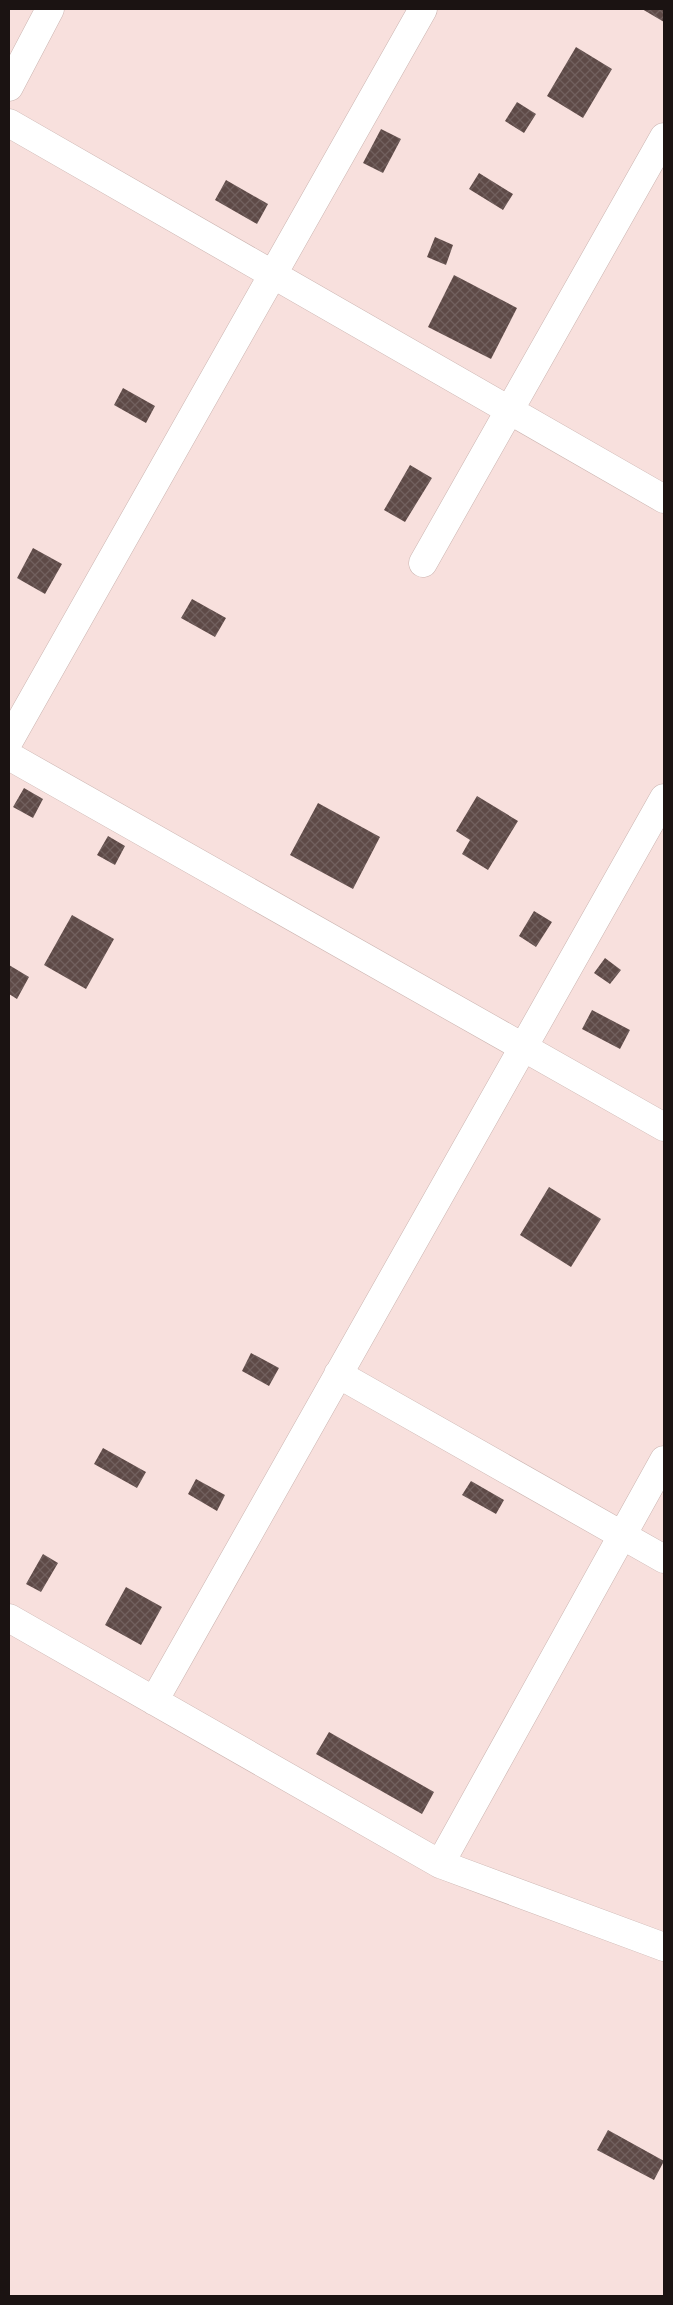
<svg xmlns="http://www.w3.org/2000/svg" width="673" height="2305" viewBox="0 0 673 2305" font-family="'Playfair Display',serif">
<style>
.building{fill:url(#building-cross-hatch)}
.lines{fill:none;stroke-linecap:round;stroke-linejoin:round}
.minor-casing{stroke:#cbb4b0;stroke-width:29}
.minor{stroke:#fff;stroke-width:28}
</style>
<defs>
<pattern id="building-cross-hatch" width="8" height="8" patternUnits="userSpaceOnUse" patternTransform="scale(1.25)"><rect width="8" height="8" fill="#5e4a47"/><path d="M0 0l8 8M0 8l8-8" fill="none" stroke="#71605e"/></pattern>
</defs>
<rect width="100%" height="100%" fill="#f8e0dd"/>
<path class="building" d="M642 9H664V22Z
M576 47 612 69 583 118 547 96Z
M517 102 536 114 524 133 505 121Z
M381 129 401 139 383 173 363 163Z
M479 173 513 194 503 210 469 189Z
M226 180 268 204 257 224 215 200Z
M435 237 453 245 446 265 427 257Z
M454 275 517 308 491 359 428 327Z
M123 388 155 406 146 423 114 405Z
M410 465 432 478 405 522 384 510Z
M33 548 62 564 45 594 17 578Z
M192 599 226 618 215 637 181 618Z
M24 788 43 799 33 818 13 807Z
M477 796 518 821 488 870 462 854 470 840 456 831Z
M318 803 380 837 353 889 290 855Z
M108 836 125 846 115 865 97 855Z
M534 911 552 922 536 947 519 936Z
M72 915 114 939 86 989 44 965Z
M605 958 621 970 610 984 594 973Z
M9 965 29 977 17 999 9 994Z
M592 1010 630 1030 620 1049 582 1029Z
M549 1187 601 1219 571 1267 520 1235Z
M251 1353 279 1368 269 1386 242 1371Z
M103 1448 146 1472 137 1488 94 1464Z
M196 1479 225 1495 217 1511 188 1494Z
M471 1481 504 1500 496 1514 462 1495Z
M43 1554 58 1563 41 1592 26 1584Z
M126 1587 162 1607 141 1645 105 1625Z
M329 1732 434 1792 422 1814 316 1754Z
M608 2130 664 2161 654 2180 597 2150Z"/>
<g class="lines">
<g class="minor-casing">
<path id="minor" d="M9 87 50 9
M9 123 664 499
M423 563 664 137
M9 741 423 9
M9 756 664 1127
M338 1374 664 1559
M9 1618 440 1864 664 1947
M154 1701 664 798
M440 1864 664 1460"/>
</g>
<use href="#minor" class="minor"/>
</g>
<rect width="673" height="2305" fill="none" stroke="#1b1312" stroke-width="20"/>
</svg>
